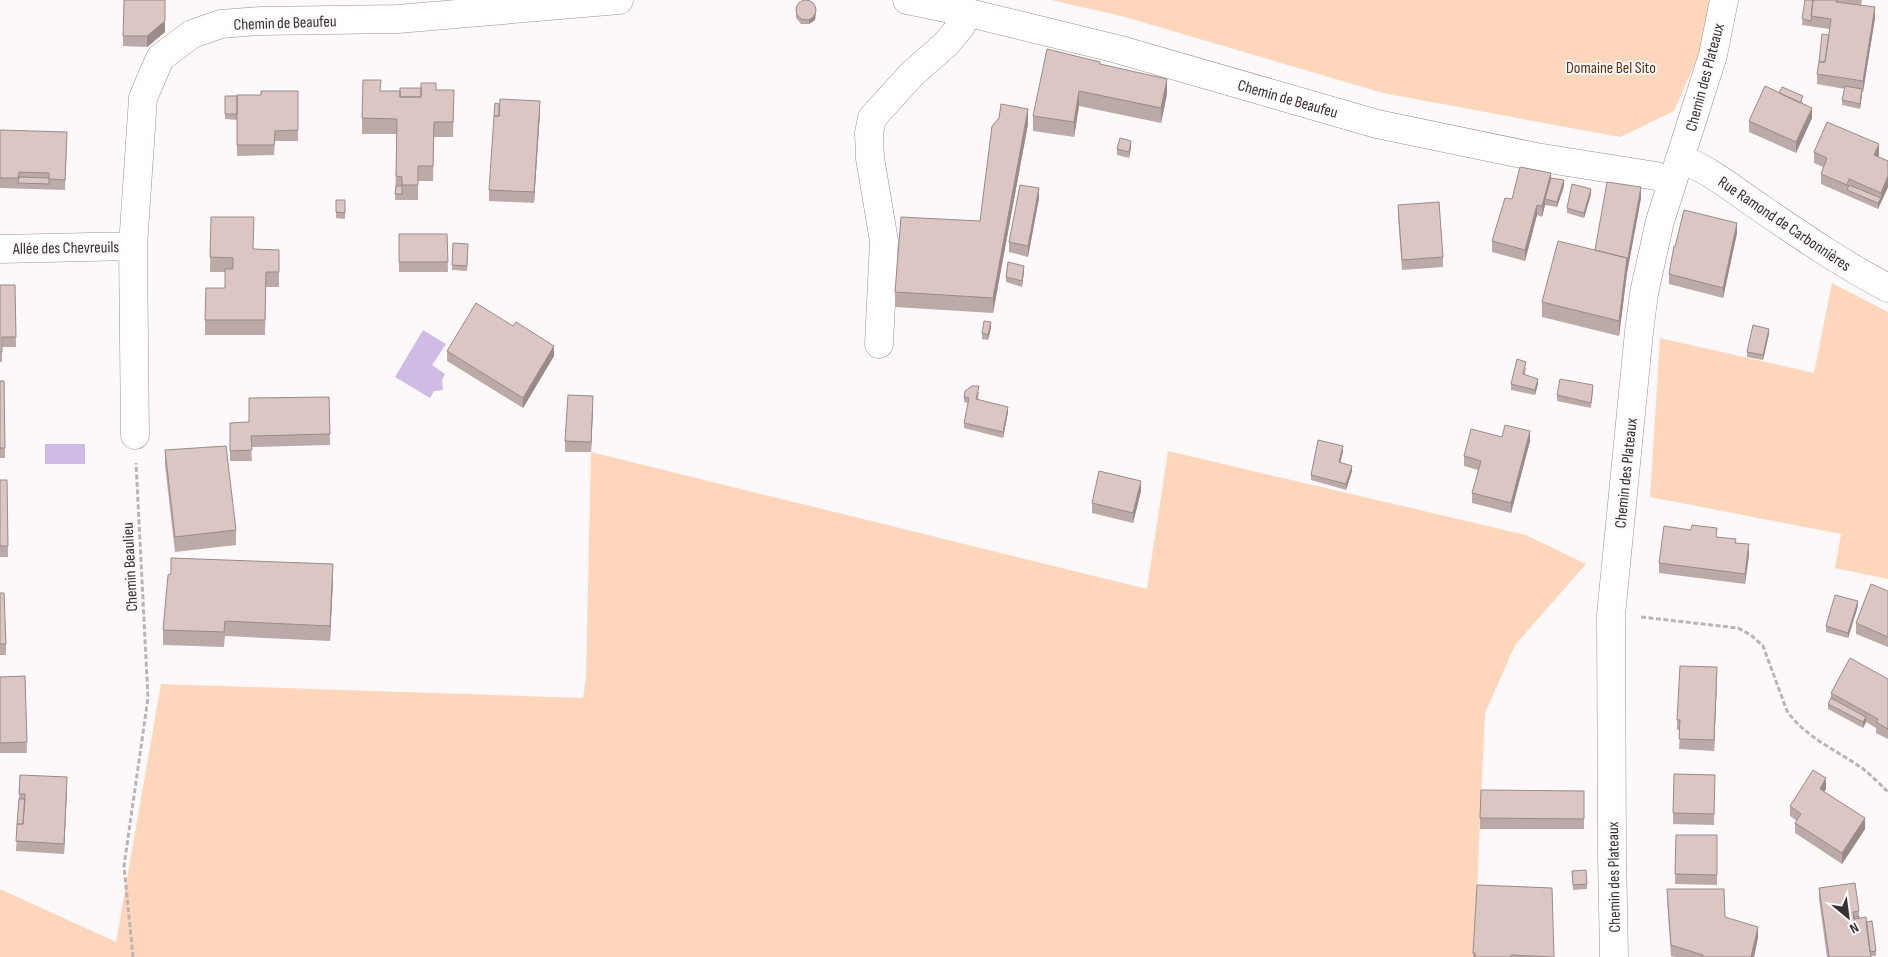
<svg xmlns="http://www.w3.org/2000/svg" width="1888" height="957" viewBox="0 0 1888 957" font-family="'Sofia Sans Condensed',sans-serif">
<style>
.green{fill:#fed6bb}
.water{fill:#d0bae6}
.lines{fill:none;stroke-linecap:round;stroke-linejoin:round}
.minor-casing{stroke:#a08d91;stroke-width:29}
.path{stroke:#b9b4b5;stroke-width:3;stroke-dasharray:5 2.5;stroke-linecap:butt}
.minor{stroke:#fff;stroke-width:28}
.wall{fill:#bcaaa8}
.shaded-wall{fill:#998b88}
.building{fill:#dbc6c3;stroke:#998b88}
.labels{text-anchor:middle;stroke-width:4;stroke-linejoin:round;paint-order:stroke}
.street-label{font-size:16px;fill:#372f31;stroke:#fdf9fa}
.park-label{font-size:16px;fill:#592f0c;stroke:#fdf9fa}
</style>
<rect width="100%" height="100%" fill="#fdf9fa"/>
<path class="green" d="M1052 0H1710L1699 54 1674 111 1620 137 1383 93 1125 17Z
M1832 283 1888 312V579L1835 568 1841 534 1650 497 1660 338 1814 373Z
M1168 451 1526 535 1586 564 1515 645 1485 713 1474 957H0V889L116 942 161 684 583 698 586 679 591 452 1147 589Z"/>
<path class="water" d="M423 330 446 344 432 365 445 374 442 380 443 390 434 391 430 398 395 377Z
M45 444H85V464H45Z"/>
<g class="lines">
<g class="minor-casing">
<path id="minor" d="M907 0 965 12 1117 49 1377 124 1536 157 1656 176 1672 181
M1681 159C1711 170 1735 191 1762 209 1803 237 1844 265 1888 288
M0 249 133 246
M879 344 884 241 870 158 869 133 872 118 912 74 946 44 961 26 965 12
M135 435 133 246 143 98 160 58 192 34 221 24 260 21 398 19 619 0
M1614 957 1612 854 1611 615 1639 332 1644 293 1660 221 1713 55 1724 0"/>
</g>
<path class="path" d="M1641 617 1738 628 1751 635 1763 646 1787 711C1805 737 1836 750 1862 768 1871 775 1880 784 1888 792
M133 957 124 866 148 698 136 463"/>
<use href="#minor" class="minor"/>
</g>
<path class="wall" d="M165 0V32L147 47 123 46V36Z
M1805 0H1862L1861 5 1875 18 1863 92H1862L1860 109 1842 105V100L1845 89 1817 84V74L1819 62 1829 35V29L1802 25Z
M796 12 816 13 815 20 809 24H801L796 18Z
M1100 64 1167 94 1161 123 1079 106 1074 137 1033 131V116Z
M436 90 454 105 453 137H434L433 181H418V200H402V199V200H395L397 134H362V118L381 91H400Z
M298 91V141H275L274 155 237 156V105V120L225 119V96L261 95Z
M1779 93 1803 102 1802 104 1812 118 1796 153 1749 132V121Z
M540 112 534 203 489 201V190Z
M1028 124 993 313 895 307V292L980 221Z
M0 130 67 142 65 190 0 188Z
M1131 147 1129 158 1117 155V149Z
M1814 152 1879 155 1878 157 1888 161V187L1878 209 1821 184V174L1823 167 1814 163Z
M1551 178 1564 186 1557 207 1545 205 1542 217 1537 215 1525 261 1492 252V241Z
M1591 194 1584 218 1567 213V208Z
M1039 198 1028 257 1009 252V242Z
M1641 198 1627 273 1619 336 1542 317V302L1595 250Z
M336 200H345V219L336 218Z
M1398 205 1443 257V267L1402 270 1398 216Z
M211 217 254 249 279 250V287H266L265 335H205V320L225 288V272H210Z
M1737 233 1723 298 1669 284V274L1675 247Z
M399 234H447L448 272H399Z
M453 243 468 244 467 271 452 270Z
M1024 271 1022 287 1006 282V277Z
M0 285H15L16 347H2V362H0Z
M991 328 988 340 982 339V333Z
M1769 334 1763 360 1747 357V352Z
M447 351 554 356 523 408 447 361Z
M1526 367 1525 375 1538 384 1535 395 1511 390V384Z
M0 381H4L5 458H0Z
M1593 390 1591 408 1557 401V395Z
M979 392 978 399 1008 412 1003 438 964 428V423L968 403 964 402V397Z
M329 397 330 445 251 447 252 461H230V423L249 422Z
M593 407 591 452H565V441Z
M1530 441 1511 513 1472 503V493L1478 470 1464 466V456Z
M165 450 236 530V545L175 552 165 465Z
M1343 452 1340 463 1352 471 1346 490 1311 480V475Z
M0 480H7L8 557H0Z
M1141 491 1133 523 1092 513V503Z
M1717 537 1736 543 1749 555 1745 584 1659 573V563Z
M333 579 330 641 225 636 224 647 163 645V630Z
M1888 591V647L1856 634V623Z
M0 593 6 644V655H0Z
M1858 606 1848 638 1826 632V626Z
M25 676 27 753H0V677Z
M1717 678 1714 751 1679 749 1680 730H1677V720Z
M1888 679V739L1876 733V728L1866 722 1863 728 1828 709V704L1831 698V693Z
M1674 774 1715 775 1714 825 1673 824Z
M20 775 67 788 64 854 16 851Z
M1826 789 1824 792 1865 829 1842 864 1795 833V823L1797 821 1790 816V806Z
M1584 791V829H1480V818Z
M1676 835H1717V885L1675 884Z
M1572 871 1587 884V889L1573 890Z
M1819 888 1859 911V918L1866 922 1876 951V956L1827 957 1819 899Z
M1667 889 1725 917 1758 937 1754 957H1675L1671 956 1667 899Z
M1473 953 1554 957H1473Z"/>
<path class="shaded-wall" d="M1875 7V18L1863 92V81Z
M816 8 815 20 809 24V19Z
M165 21V32L147 47V36Z
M1167 79V94L1161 123V108Z
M1862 89V95L1860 109V104Z
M1079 91V106L1074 137V122Z
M540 101V112L534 203V192Z
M1812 108V118L1796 153V142Z
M1028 109V124L993 313V298Z
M1131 141V147L1129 158V152Z
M1879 144V155L1874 166V155Z
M1551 173V183L1545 199V205L1542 217V206Z
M1888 176V187L1878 209V203L1881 198V193Z
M1564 180V186L1557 207V202Z
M1641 187V198L1627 273 1619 336V321L1627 258Z
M1039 188V198L1028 257V246Z
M1591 189V194L1584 218V213Z
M1537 205V215L1525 261V250Z
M1737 223V233L1723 298V288Z
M1024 266V271L1022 287V281Z
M991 322V328L988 340V335Z
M1769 329V334L1763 360V355Z
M554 346V356L523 408V398Z
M1538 379V384L1535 395V390Z
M593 396V407L591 452V442Z
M1008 407V412L1003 438V432Z
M1530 431V441L1511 513V503Z
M1343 446V452L1339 468V462Z
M1352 466V471L1346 490V484Z
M1141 481V491L1133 523V513Z
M1749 544V555L1745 584V574Z
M333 564V579L330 641V626Z
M1858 601V606L1848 638V633Z
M1717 667V678L1714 751V740Z
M1866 717V722L1863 728V722Z
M67 777V788L64 854V844Z
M1826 778V789L1820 799V789Z
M1865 818V829L1842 864V853Z
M1758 927V937L1754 957H1751Z"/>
<path class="building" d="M124 0H165V21L147 36H123Z
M1805 0H1813L1811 21 1802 19Z
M1813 0H1836V2L1875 7 1863 81 1817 74 1819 62H1825L1831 19 1811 16Z
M796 10a10 10 0 1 1 20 0a10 10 0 1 1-20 0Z
M1822 34 1829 35 1825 62H1819Z
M1047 49 1100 62V64L1167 79 1161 108 1079 91 1074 122 1033 116Z
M363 80H381L380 91H400V97H421V83H436V90H454L453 122H434L433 166H418V185H402V177L396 176 397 119 362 118Z
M1765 86 1812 108 1796 142 1749 121Z
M1845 86 1862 89 1860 104 1842 100Z
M1782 87 1803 96 1800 103 1779 93Z
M400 88H421V97H400Z
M261 91H298V130L275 131 274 145H237V95H261Z
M225 96H237V114H225Z
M500 99 540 101 534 192 489 190 494 116H499Z
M495 103 499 104V116H494Z
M1001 104 1028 109 993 298 895 292 901 217 980 221 992 126 999 118Z
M1827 122 1879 144 1874 155 1888 161V176L1881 193 1849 179 1847 185 1821 174 1827 158 1814 152Z
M0 130 67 132 65 180 49 179V173L19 172 18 178H0Z
M1120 138 1131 141 1129 152 1117 149Z
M1520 167 1551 173 1542 206 1537 205 1525 250 1492 241 1505 198 1512 199Z
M19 177 49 178V184L18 183Z
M1551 178 1564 180 1557 202 1545 199Z
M1607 182 1641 187 1627 263V258L1595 250Z
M1572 184 1591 189 1584 213 1567 208Z
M1020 185 1039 188 1028 246 1009 242Z
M1849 185 1881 198 1878 203 1847 190Z
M396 186H402V194H395Z
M336 200H345V213L336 212Z
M1439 202 1443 257 1402 260 1398 205Z
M1684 210 1737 223 1723 288 1669 274 1674 246 1675 247Z
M211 217H254L253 249 279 250V272H266L265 320H205L206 288H225V269H233V258L210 257Z
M399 234H447L448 262H399Z
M1558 241 1627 258 1619 321 1542 302Z
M453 243 468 244 467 266 452 265Z
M1008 262 1024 266 1022 281 1006 277Z
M0 285H15L16 337H2V352H0Z
M476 303 513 326 516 322 554 346 523 398 447 351Z
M984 321 991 322 988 335 982 333Z
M1753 325 1769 329 1763 355 1747 352Z
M1517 359 1526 362 1523 374 1538 379 1535 390 1511 384Z
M1560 379 1593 385 1591 403 1557 395Z
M0 381H4L5 448H0Z
M972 386H979L976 399 1008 407 1003 432 964 423 969 398 964 397 965 391Z
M568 395 593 396 591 442 565 441Z
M329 397 330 434 251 436 252 450 230 451V423L249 422V398Z
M1505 425 1530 431 1511 503 1472 493 1481 461 1464 456 1471 429 1502 437Z
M1318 440 1343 446 1339 462 1352 466 1346 484 1311 475Z
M226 446 236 530 175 537 165 450Z
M1099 471 1141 481 1133 513 1092 503Z
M0 480H7L8 546H0Z
M1692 525 1717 528 1716 537 1736 539 1735 543 1749 544 1745 574 1659 563 1664 526 1691 530Z
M171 558 333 564 330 626 225 621 224 632 163 630 168 575 171 574Z
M1871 584 1888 591V637L1856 623Z
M0 593H4L6 644H0Z
M1835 595 1858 601 1848 633 1826 626Z
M1850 658 1888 679V729L1876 722 1878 719 1831 693Z
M1680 666 1717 667 1714 740 1679 739 1680 720H1677Z
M25 676 27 742 0 743V677Z
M1831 698 1866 717 1863 722 1828 704Z
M1813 770 1826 778 1820 789 1865 818 1842 853 1795 823 1801 814 1790 806Z
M1674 774 1715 775 1714 814 1673 813Z
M20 775 67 777 64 844 16 841 17 824H23L25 794H19Z
M1481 790 1584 791V819L1480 818Z
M19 799H25L23 824H17Z
M1676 835H1717V875L1675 874Z
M1586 870 1587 884 1573 885 1572 871Z
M1855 883 1859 911 1853 912 1854 919 1866 917 1871 957H1829L1819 888Z
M1477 885 1552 888 1554 957 1511 955V957H1475V953H1473Z
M1667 889H1724L1725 917 1758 927 1751 957H1703V955L1671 945Z
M1859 916V918L1854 919V917Z
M1872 921 1876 951 1870 952 1866 922Z"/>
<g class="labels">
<g class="street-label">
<text transform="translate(285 22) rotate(-2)" y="6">Chemin de Beaufeu</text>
<text transform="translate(1704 77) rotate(-75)" y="6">Chemin des Plateaux</text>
<text transform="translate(1288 98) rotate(16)" y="6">Chemin de Beaufeu</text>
<text transform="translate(1785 223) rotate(34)" y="6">Rue Ramond de Carbonnières</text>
<text transform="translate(66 247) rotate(-1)" y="6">Allée des Chevreuils</text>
<text transform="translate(1625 473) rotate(-84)" y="6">Chemin des Plateaux</text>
<text transform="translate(129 567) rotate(-93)" y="6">Chemin Beaulieu</text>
<text transform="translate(1613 877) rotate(-91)" y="6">Chemin des Plateaux</text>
</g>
<g class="park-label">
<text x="1611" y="73">Domaine Bel Sito</text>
</g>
</g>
<g transform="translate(1848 917) rotate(151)" stroke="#fdf9fa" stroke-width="4" paint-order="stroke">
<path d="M0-4L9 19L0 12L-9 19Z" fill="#372f31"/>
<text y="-8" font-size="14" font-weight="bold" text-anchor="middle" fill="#372f31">N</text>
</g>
</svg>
